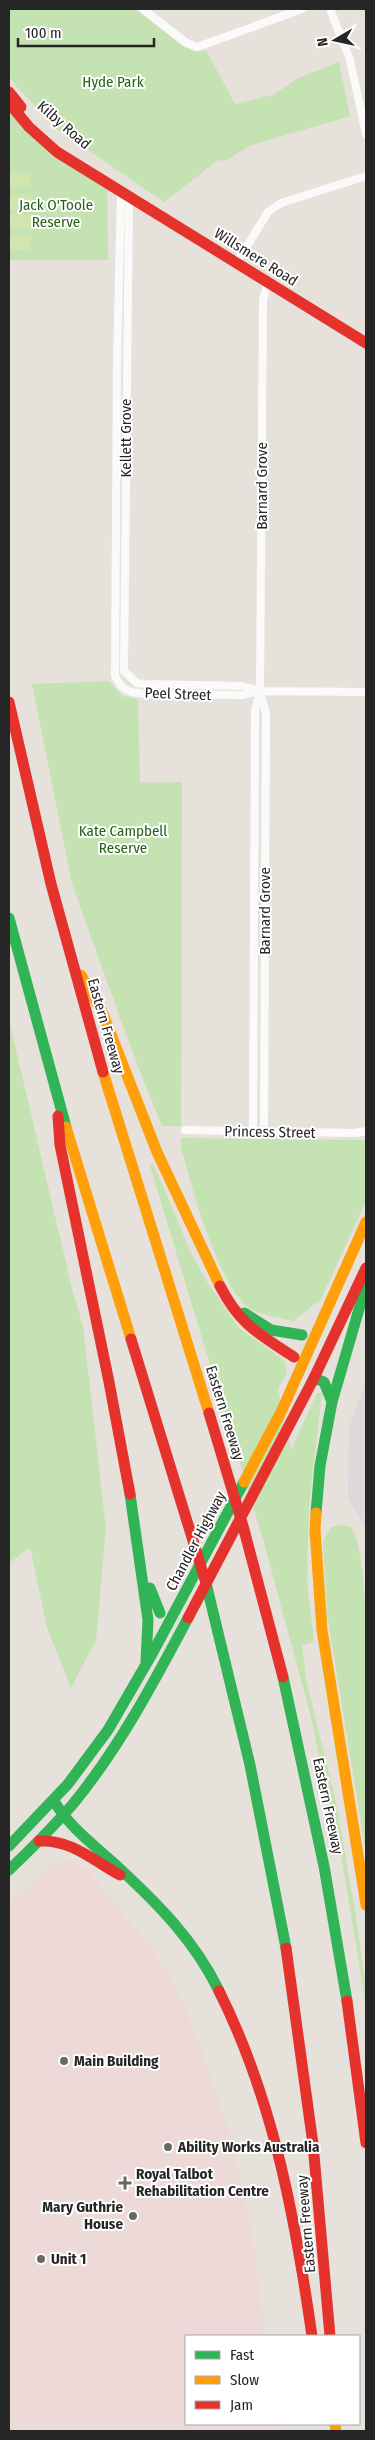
<svg xmlns="http://www.w3.org/2000/svg" width="375" height="2440" viewBox="0 0 375 2440" font-family="'Fira Sans Condensed',sans-serif">
<style>
.industrial{fill:#dcd8db}
.medical{fill:#edd9d7}
.green{fill:#c5e2b2}
.pitch{fill:#d1e6af}
.lines{fill:none;stroke-linecap:round;stroke-linejoin:round}
.street{stroke:#fbfafa;stroke-width:8}
.fast{stroke:#30b455;stroke-width:11}
.slow{stroke:#ff9f0a;stroke-width:11}
.jam{stroke:#e5322d;stroke-width:11}
.poi-dot{fill:#696765;stroke:#fff;stroke-width:2}
.labels{text-anchor:middle;stroke-width:4;stroke-linejoin:round;paint-order:stroke}
.park-label{font-size:15px;fill:#246317;stroke:#fff}
.street-label{font-size:15px;fill:#262626;stroke:#fff}
.poi-label{font-size:15px;font-weight:bold;fill:#262626;stroke:#fff;text-anchor:start}
</style>
<rect width="100%" height="100%" fill="#e6e1db"/>
<path class="industrial" d="M366 1382V1529L348 1498 349 1427Z"/>
<path class="medical" d="M68 1861 78 1863 86 1868 153 1950 177 1990 194 2030 230 2133 252 2234 265 2336H186V2424H276L277 2431H9V1902L52 1865Z"/>
<path class="green" d="M9 9H135L184 47 195 52 206 50 235 104 273 95 298 78 339 62 350 116 249 146 226 161 218 160 164 202 57 129 16 86 9 76Z
M9 112C38 145 71 167 107 189L108 260H9Z
M109 681 122 696 138 699 140 783 182 782 181 1126H162L135 1059 72 884 32 684Z
M9 1020 73 1293 83 1326 106 1529 96 1640 71 1688 47 1628 30 1547 9 1563Z
M181 1138 366 1140V1201L321 1299 293 1321C282 1318 257 1314 249 1308 218 1285 191 1185 181 1147Z
M153 1163 192 1255 209 1285 239 1328 284 1360 287 1372 278 1389 291 1450 317 1393H322L309 1506 307 1581 314 1642 302 1645 306 1679 335 1798 356 1916 366 1990V2006L342 1861 310 1714 263 1539 150 1166Z
M340 1525 351 1527C375 1556 366 1801 366 1853L327 1614 323 1542 330 1528Z"/>
<path class="pitch" d="M9 173H31V188H9Z
M9 194H31V209H9Z
M9 214H31V229H9Z
M9 235H31V250H9Z"/>
<g class="lines">
<path class="street" d="M143 9 185 42 197 47 302 9
M330 9 350 60 366 134
M121 190 117 364 115 676C123 692 129 692 146 694L243 695 258 691
M129 196 124 671 137 683 147 684 242 686 260 691 366 692
M237 262 268 212 281 203 366 176
M260 693 266 713 264 1132
M185 1130 355 1133 366 1131
M253 1132 255 711 260 691 263 300 268 282"/>
<path class="fast" d="M9 918 66 1127
M244 1313 271 1330 302 1335
M314 1378 324 1382 332 1402
M130 1494 148 1620
M316 1513 320 1466 332 1402 366 1285
M206 1583 250 1765 286 1948
M150 1588 160 1613
M146 1661 148 1620
M283 1677 324 1866 347 2001
M54 1801C70 1828 95 1846 118 1867 158 1904 195 1941 219 1991
M9 1846 68 1784 108 1730 152 1654 244 1482
M9 1870C31 1849 53 1827 73 1804 119 1748 154 1682 188 1618"/>
<path class="slow" d="M81 975 103 1014 157 1152 220 1286
M103 1072 209 1413
M66 1127 131 1339
M244 1482 282 1410 366 1222
M316 1513 315 1530 322 1630 366 1905
M335 2424 336 2431"/>
<path class="jam" d="M9 92 21 107
M9 103 29 127 57 152 366 343
M9 702 51 884 103 1072
M58 1116 60 1145 109 1382 130 1494
M220 1286C240 1325 259 1334 294 1357
M131 1339 206 1583
M209 1413 243 1526 283 1677
M188 1618 313 1380 366 1268
M39 1841C71 1839 94 1861 120 1875
M286 1948 313 2144 330 2336
M219 1991C273 2099 295 2217 312 2336
M347 2001 366 2143"/>
</g>
<g class="poi-dot">
<circle cx="64" cy="2061" r="5"/>
<circle cx="168" cy="2147" r="5"/>
<path d="M122.5 2175.5h5v5h5v5h-5v5h-5v-5h-5v-5h5z"/>
<circle cx="133" cy="2216" r="5"/>
<circle cx="41" cy="2259" r="5"/>
</g>
<g class="labels">
<g class="park-label">
<text x="113" y="87">Hyde Park</text>
<text x="56" y="210">Jack O'Toole<tspan x="56" dy="17">Reserve</tspan></text>
<text x="123" y="836">Kate Campbell<tspan x="123" dy="17">Reserve</tspan></text>
</g>
<g class="street-label">
<text transform="translate(64 125) rotate(41)" y="5">Kilby Road</text>
<text transform="translate(256 257) rotate(32)" y="5">Willsmere Road</text>
<text transform="translate(126 438) rotate(-90)" y="5">Kellett Grove</text>
<text transform="translate(262 486) rotate(-90)" y="5">Barnard Grove</text>
<text transform="translate(178 694) rotate(2)" y="5">Peel Street</text>
<text transform="translate(265 911) rotate(-90)" y="5">Barnard Grove</text>
<text transform="translate(106 1026) rotate(74)" y="5">Eastern Freeway</text>
<text transform="translate(270 1132) rotate(1)" y="5">Princess Street</text>
<text transform="translate(225 1413) rotate(73)" y="5">Eastern Freeway</text>
<text transform="translate(196 1541) rotate(-62)" y="5">Chandler Highway</text>
<text transform="translate(328 1806) rotate(78)" y="5">Eastern Freeway</text>
<text transform="translate(306 2224) rotate(-95)" y="5">Eastern Freeway</text>
</g>
<g class="poi-label">
<text x="74" y="2066">Main Building</text>
<text x="178" y="2152">Ability Works Australia</text>
<text x="136" y="2179">Royal Talbot<tspan x="136" dy="17">Rehabilitation Centre</tspan></text>
<text x="123" y="2212" text-anchor="end">Mary Guthrie<tspan x="123" dy="17">House</tspan></text>
<text x="51" y="2264">Unit 1</text>
</g>
</g>
<rect width="375" height="2440" fill="none" stroke="#262626" stroke-width="20"/>
<rect x="185" y="2335" width="175" height="90" fill="#ffffff" stroke="#a8a8a8"/>
<rect x="195" y="2351" width="25" height="8" fill="#30b455" stroke="#a8a8a8"/>
<text x="230" y="2360" font-size="15" fill="#262626">Fast</text>
<rect x="195" y="2376" width="25" height="8" fill="#ff9f0a" stroke="#a8a8a8"/>
<text x="230" y="2385" font-size="15" fill="#262626">Slow</text>
<rect x="195" y="2401" width="25" height="8" fill="#e5322d" stroke="#a8a8a8"/>
<text x="230" y="2410" font-size="15" fill="#262626">Jam</text>
<g transform="translate(335 40) rotate(261)" stroke="#ffffff" stroke-width="4" paint-order="stroke">
<path d="M0-4L9 19L0 12L-9 19Z" fill="#262626"/>
<text y="-8" font-size="14" font-weight="bold" text-anchor="middle" fill="#262626">N</text>
</g>
<path d="M18 38v8h136v-8" fill="none" stroke="#262626" stroke-width="2.5"/>
<text x="25" y="38" font-size="15" fill="#262626" stroke="#ffffff" stroke-width="4" paint-order="stroke">100 m</text>
</svg>
